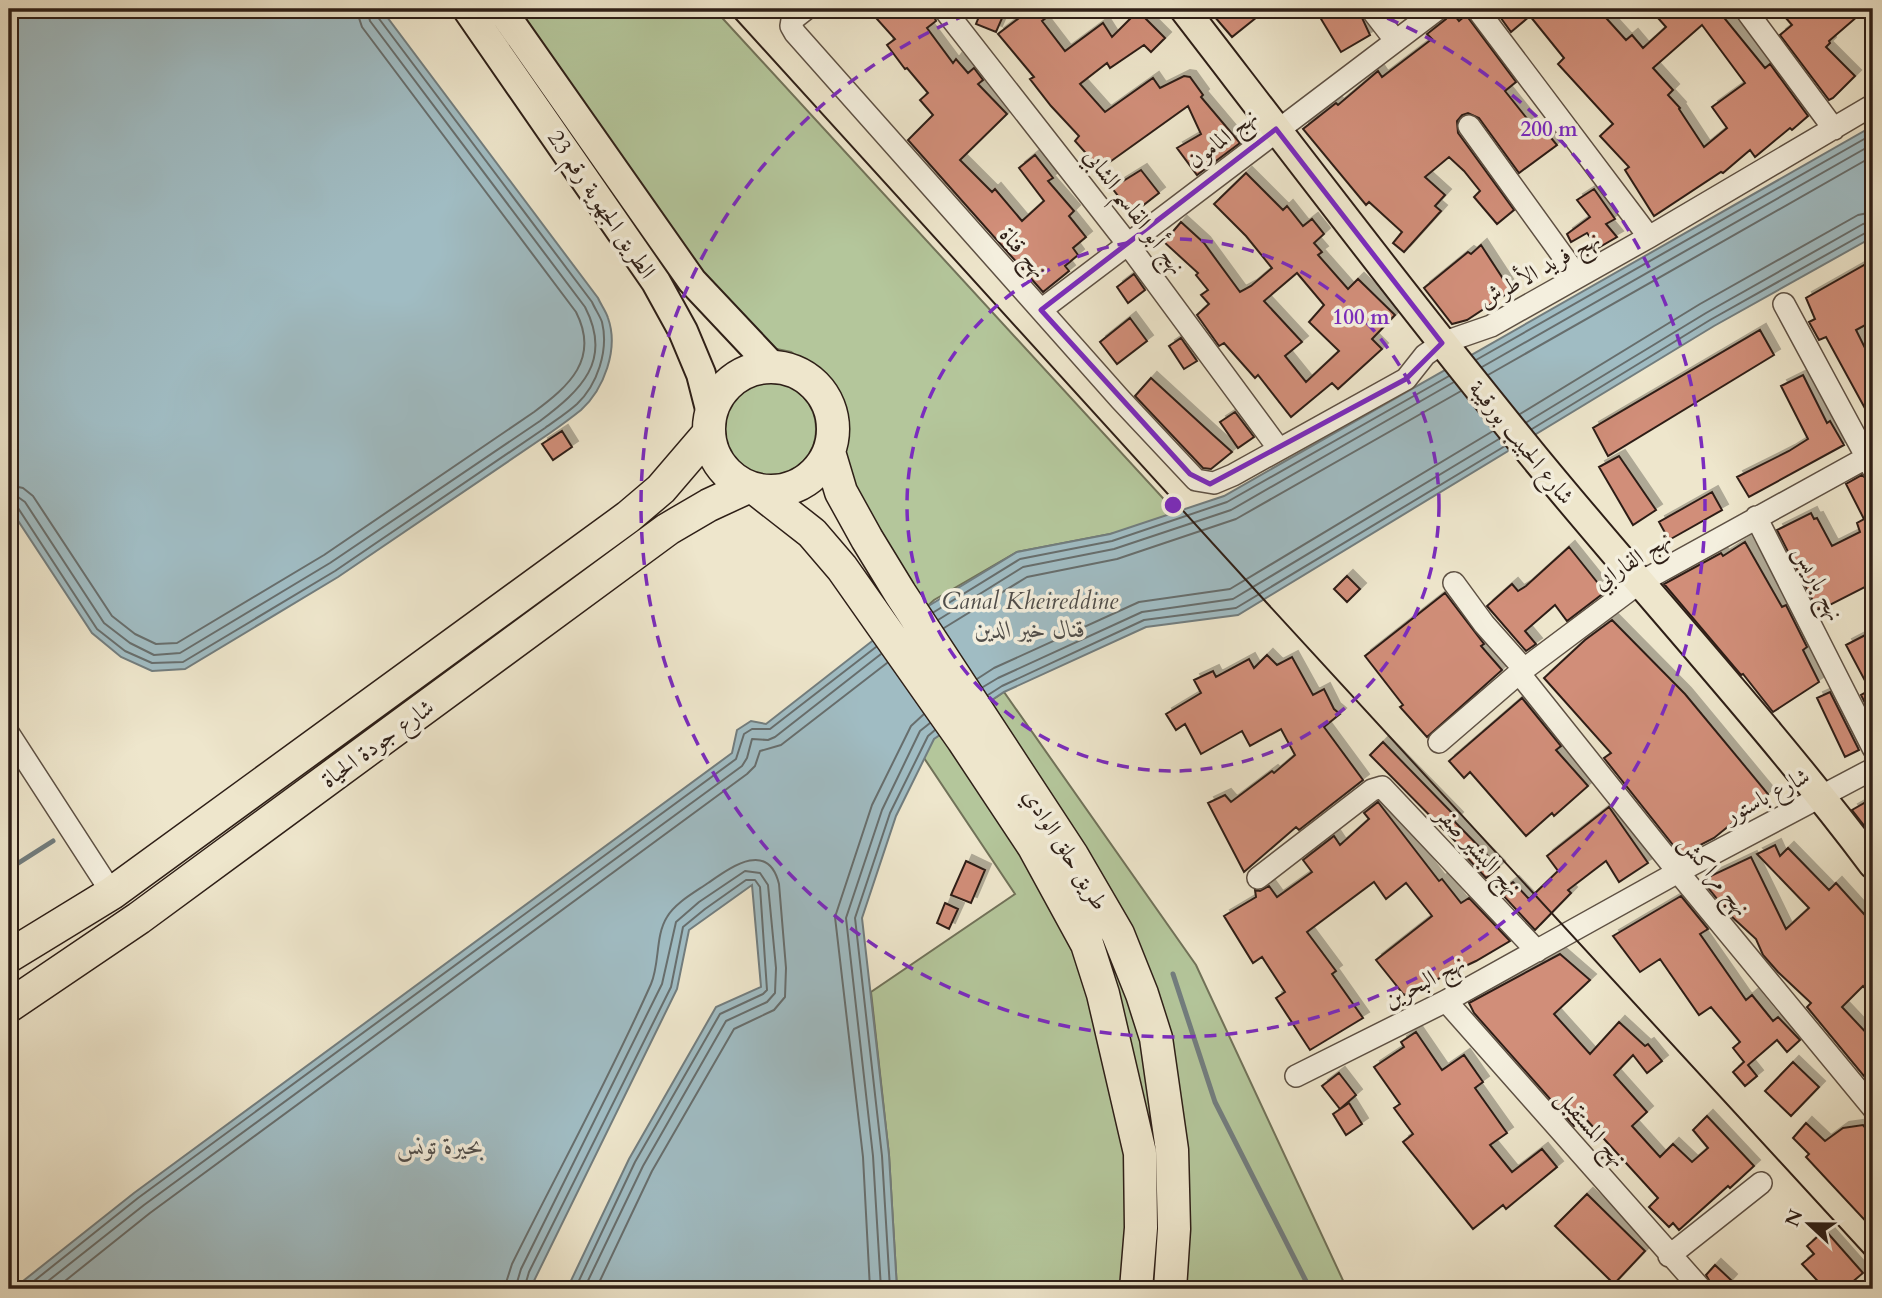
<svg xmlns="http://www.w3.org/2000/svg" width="1882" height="1298" viewBox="0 0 1882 1298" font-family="Cardo,Amiri,serif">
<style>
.green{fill:#b4c69b;stroke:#717259;stroke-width:2}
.water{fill:#a0bcc3;stroke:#727d7e;stroke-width:2}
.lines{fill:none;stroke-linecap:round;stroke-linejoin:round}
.shore{stroke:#676e6d;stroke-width:2}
.stream{stroke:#727d7e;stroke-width:5}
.building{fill:#d18e79;stroke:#2e1f17;stroke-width:2;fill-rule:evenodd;filter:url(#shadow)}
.minor-casing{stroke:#5e5144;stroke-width:24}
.major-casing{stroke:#2e1f17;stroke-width:32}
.highway-casing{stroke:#2e1f17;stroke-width:35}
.minor{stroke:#f4efde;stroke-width:21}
.major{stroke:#eee6cc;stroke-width:28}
.highway{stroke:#eee6cc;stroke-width:32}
.tram{stroke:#2e1f17;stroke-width:2}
.marked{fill:none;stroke:#7b2cbf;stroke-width:5;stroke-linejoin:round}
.ring{fill:none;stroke:#7b2cbf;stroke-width:3.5;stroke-dasharray:12 9}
.labels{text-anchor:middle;stroke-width:7;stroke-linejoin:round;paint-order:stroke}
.street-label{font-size:23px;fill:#2e1f17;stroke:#f4efde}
.water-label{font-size:24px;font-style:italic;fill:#504e4b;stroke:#f4efde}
.centre{fill:#7b2cbf;stroke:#f4efde;stroke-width:3.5}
.ring-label{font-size:21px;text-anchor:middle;font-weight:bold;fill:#7b2cbf;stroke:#f4efde;stroke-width:7;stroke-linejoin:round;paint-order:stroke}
</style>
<defs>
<filter id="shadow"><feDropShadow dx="6" dy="-6" stdDeviation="0" flood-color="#0004"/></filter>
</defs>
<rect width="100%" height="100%" fill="#eee6cc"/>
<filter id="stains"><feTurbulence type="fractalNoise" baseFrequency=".00286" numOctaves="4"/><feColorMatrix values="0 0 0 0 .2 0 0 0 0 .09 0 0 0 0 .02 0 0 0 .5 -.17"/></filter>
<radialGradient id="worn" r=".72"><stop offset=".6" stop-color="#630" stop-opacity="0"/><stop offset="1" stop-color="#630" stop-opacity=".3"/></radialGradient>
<path class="green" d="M515 9H714L1183 520 1017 552 934 600 922 611 885 554 839 453 843 434 840 406 827 384 806 362 791 352 767 347 715 303Z
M722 429a47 47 0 1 1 94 0a47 47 0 1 1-94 0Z
M1004 692 1196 965 1347 1289H897L889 1155 871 992 1015 894 918 749Z"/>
<path class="water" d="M9 9H381L598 298C601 305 606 311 608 318 619 349 604 389 581 410 571 418 560 426 550 433L338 577 185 669 152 671 121 657 92 633 9 507Z
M1873 126V237L1714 326 1238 615 1146 627 1004 692 934 739 896 816 862 918 889 1155 897 1289H567L629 1159 716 1007 761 987 752 885 689 930 677 989 530 1289H13L134 1193 732 753 737 730 751 721 766 724 876 638 1017 552 1110 534 1224 496Z"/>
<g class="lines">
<path class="shore" d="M1476 360 1873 134
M1482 367 1873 144
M1488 375 1873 156
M1520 414 1700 304 1858 215 1873 212
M1527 422 1706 313 1863 224 1873 222
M1532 429 1710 320 1867 232 1873 231
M9 485 23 488 33 496 112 616 135 634 156 644 177 643 324 555 534 412C569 386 600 359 576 312L362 27 356 9
M9 495 18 497 25 502 104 623 130 643 154 655 180 653 330 563 540 421C581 390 613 361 585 307L370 21 367 9
M9 504 18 508 97 629 125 651 152 663 183 662 335 571 545 428C556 420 567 413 577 404 597 385 609 351 602 322 600 316 595 309 592 302L377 16 376 9
M934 612 1020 559 1112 541 1227 502 1449 376
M938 620 1023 567 1114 549 1231 510 1454 382
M944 628 1027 577 1117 559 1236 519 1461 391
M977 679 994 668 1139 602 1230 589 1493 431
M983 687 998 678 1142 612 1233 599 1499 439
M988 695 1002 686 1144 620 1236 608 1505 446
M24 1289 138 1198 736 759 744 734 752 729H770L876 647
M38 1289 144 1205 742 766 747 758 752 739 768 740 775 737 881 654
M55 1289 150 1213 747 774 755 766 760 751 781 745 887 663
M504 1289 512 1264C558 1171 609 1079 651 984 660 963 655 936 667 917 675 903 695 892 708 883 730 868 768 839 779 884L786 968 785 997 774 1010 734 1029 652 1171 596 1289
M515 1289 521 1269 662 984 676 922 699 902 745 871 760 873 768 885 776 968 775 993 767 1002 726 1021 643 1166 584 1289
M524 1289 529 1272 671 987 683 927 705 909 746 880H755L760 887 767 990 763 994 720 1014 635 1162 575 1289
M870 1289 863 1157 835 917 872 805 911 726 924 714
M881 1289 873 1156 846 918 882 810 920 731 930 723
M890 1289 882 1156 855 918 890 813 928 736 935 730"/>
<path class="stream" d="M9 869 53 841
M1173 974 1215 1102 1310 1289"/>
</g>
<path class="building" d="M868 9H931L936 21 927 28 953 63 956 59 968 73 974 68 983 80 978 84 1007 114 960 160 992 192 995 189 1022 221 1044 201 1019 168 1035 155 1053 178 1048 181 1074 211 1069 216 1086 237 1073 248 1078 255 1065 266 1069 271 1043 292 908 140 933 115 920 100 928 93 907 68 905 69 887 45 895 39Z
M982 9H1006L996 32 976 24Z
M1031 9H1058L1042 21 1065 51 1103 23 1112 37 1138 11 1165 38 1151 52 1144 45 1110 68 1107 63 1080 84 1105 112 1153 78 1160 88 1184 76 1190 77 1203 95 1201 97 1240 143 1197 175 1177 148 1201 134 1188 106 1100 169 1075 141 1079 136 1051 106 1030 79 1034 77 998 34Z
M1208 9H1267L1232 37Z
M1315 9H1358L1370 35 1341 52Z
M1504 9H1598L1626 40 1632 35 1643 48 1666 27 1650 9H1717L1765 68 1770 64 1808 116 1792 130 1790 128 1755 157 1750 150 1723 173 1721 172 1654 216 1625 170 1629 167 1600 136 1613 124 1558 64 1564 58 1530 16 1511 32 1498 14ZM1702 25 1745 83 1712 107 1727 128 1704 147 1679 109 1680 108 1668 95 1673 90 1653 68Z
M1778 9H1866L1829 41 1830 43 1826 47 1855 76 1833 98 1829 100 1780 35 1792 25Z
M1451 11 1459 21 1466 15 1516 82 1505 91 1537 131 1542 127 1557 145 1519 173 1479 118 1468 113 1462 115 1457 121 1458 133 1514 210 1497 224 1474 197 1480 191 1464 171 1449 157 1425 177 1445 195 1435 206 1441 211 1404 252 1393 243 1402 232 1369 202 1366 205 1303 129 1336 103 1338 105 1378 71 1382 77 1432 39 1427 34 1446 19Z
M1141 170 1159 193 1132 214 1112 188Z
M1246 173 1283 210 1287 206 1303 226 1312 219 1324 234 1314 243 1322 252 1318 255 1348 289 1358 279 1395 315 1372 339 1382 349 1338 389 1332 383 1291 417 1258 375 1255 378 1224 343 1219 346 1197 315 1209 304 1201 295 1208 290 1196 275 1198 273 1164 242 1181 222 1204 243 1240 292 1251 286 1272 268 1246 236 1214 204ZM1297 273 1324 305 1309 322 1339 351 1306 382 1285 356 1302 342 1264 301Z
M1594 189 1615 219 1606 224 1617 237 1598 248 1587 233 1571 242 1567 234 1590 217 1577 200Z
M1481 245 1511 291 1467 320 1452 324 1424 288 1468 252 1471 254Z
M1873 260V321L1856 330 1873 364V423L1826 337 1819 340 1809 322 1815 319 1806 298Z
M1134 274 1145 290 1128 303 1117 287Z
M1130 318 1147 341 1117 364 1100 342Z
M1760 330 1774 355 1608 456 1593 428Z
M1181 338 1197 361 1184 369 1169 346Z
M1803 375 1827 423 1830 421 1844 445 1749 497 1737 477 1789 451 1808 439 1781 386Z
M1151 378 1212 434 1232 452 1211 469 1203 468 1135 396Z
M1235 412 1254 437 1238 448 1220 422Z
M562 431 572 447 553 460 542 444Z
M1619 456 1656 510 1633 525 1599 467Z
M1862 475 1869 481 1873 489V583L1818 611 1777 530 1811 513 1814 519 1817 518 1832 546 1860 532 1857 523 1864 519 1846 484Z
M1712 492 1722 510 1669 540 1659 522Z
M1745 542 1782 607 1786 605 1807 647 1803 650 1819 682 1773 712 1743 674 1741 675 1664 584 1721 553 1723 556Z
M1569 547 1605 592 1567 621 1555 605 1525 631 1536 644 1526 651 1487 606 1512 584 1518 591 1526 586Z
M1347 576 1360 589 1347 602 1334 589Z
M1445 593 1484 644 1481 646 1502 670 1427 737 1400 707 1403 705 1365 656Z
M1612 620 1685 694 1768 794 1714 838 1681 855 1604 758 1611 753 1544 678 1585 640Z
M1873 631V719L1861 695 1870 690 1846 645Z
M1267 655 1277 665 1292 657 1313 695 1324 689 1334 709 1340 714 1324 727 1363 780 1299 830 1296 827 1244 872 1208 803 1225 795 1231 802 1272 771 1274 773 1295 755 1281 729 1250 746 1242 731 1201 754 1185 724 1176 730 1166 714 1201 693 1194 680 1213 671 1216 677 1249 659 1254 668Z
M1830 692 1859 750 1845 757 1817 698Z
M1522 698 1561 746 1556 750 1588 786 1554 816 1552 813 1526 836 1470 772 1464 778 1449 761Z
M1383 742 1457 818 1454 821 1499 867 1486 878 1460 850 1462 848 1370 755Z
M1873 798V837L1852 810Z
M1378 802 1439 881 1442 879 1461 903 1469 898 1510 941 1476 961 1404 995 1376 960 1432 916 1406 883 1386 899 1374 882 1307 932 1336 971 1332 974 1363 1018 1310 1050 1276 998 1285 992 1262 957 1253 963 1224 916 1256 897 1255 890 1260 891 1269 886 1277 897 1312 872 1303 860 1334 836 1340 845 1369 819 1364 813Z
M1609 807 1648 863 1619 882 1606 861 1568 890 1571 893 1535 930 1500 892 1513 882 1529 899 1558 871 1547 856Z
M1775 845 1780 856 1788 848 1829 890 1836 883 1873 924V997L1863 986 1842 1007 1873 1040V1087L1807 1007 1811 1003 1778 972 1763 955 1756 939 1730 915 1702 880 1751 857 1786 929 1809 908 1757 854Z
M966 861 985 870 971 903 951 895Z
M1681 896 1708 929 1700 934 1746 1000 1752 995 1773 1021 1778 1017 1800 1040 1787 1052 1777 1040 1748 1065 1757 1076 1745 1086 1733 1072 1744 1062 1733 1048 1740 1042 1711 1007 1699 1015 1660 959 1640 972 1613 936Z
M945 903 958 909 949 929 937 923Z
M1560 954 1590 980 1554 1014 1590 1054 1619 1022 1645 1046 1648 1044 1662 1061 1647 1073 1633 1055 1614 1075 1647 1112 1632 1126 1660 1157 1673 1144 1692 1162 1708 1148 1693 1130 1707 1116 1754 1166 1730 1188 1728 1186 1679 1230 1673 1223 1669 1227 1649 1207 1658 1198 1584 1117 1574 1126 1474 1013 1469 1003Z
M1416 1032 1442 1070 1464 1055 1483 1082 1475 1088 1507 1133 1490 1145 1512 1172 1542 1149 1557 1167 1506 1209 1503 1205 1473 1229 1403 1142 1413 1134 1394 1108 1400 1104 1374 1067 1404 1047 1401 1042Z
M1793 1062 1819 1087 1791 1116 1765 1091Z
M1339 1073 1356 1095 1340 1109 1322 1086Z
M1349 1103 1362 1124 1346 1135 1333 1114Z
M1806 1123 1825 1141 1843 1128 1863 1125 1873 1137V1229L1806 1157 1809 1154 1793 1138Z
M1587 1194 1645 1251 1614 1284 1555 1226Z
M1825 1230 1863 1273 1844 1289H1825L1802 1264 1814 1254 1807 1246Z
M1715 1265 1731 1280 1723 1289H1714L1706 1275Z"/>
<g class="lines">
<g class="minor-casing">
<path id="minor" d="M806 9 792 20 791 26 795 33 1120 399 1196 480 1214 483 1233 475 1406 379 1425 355 1442 343 1491 326 1649 237 1873 105
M944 9 1127 243 1279 449
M1371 9 1395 40
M1477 9 1649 237
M1745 9 1834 129
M1469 126 1578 277
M1784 304 1873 469
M1041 310 1438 9
M1756 517 1873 748
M1454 583 1484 624 1524 669
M1519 673 1678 872 1873 1108
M9 734 112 893
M1439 742 1519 673 1639 583 1873 454
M1258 878 1372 790 1382 787 1537 951
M1446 1001 1701 1289
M1296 1076 1446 1001 1678 872 1873 769
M1669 1256 1761 1183"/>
</g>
<g class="major-casing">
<path id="major" d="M467 9 656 282 683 331 701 374 711 413
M501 9 692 281 773 367
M1184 9C1298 157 1412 307 1531 453 1644 591 1766 722 1873 864"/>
</g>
<g class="highway-casing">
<path id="highway" d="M709 429a62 62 0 1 1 124 0a62 62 0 1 1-124 0Z
M829 452 841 492 867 539 900 593 1072 855 1118 934 1142 994 1156 1038 1172 1150 1174 1229 1170 1289
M757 490 812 533 842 568 963 740 1034 847 1087 944 1103 994 1140 1153 1141 1228 1136 1289
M9 956 112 893 628 517 661 489 709 433
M9 1006 139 918 668 529 709 505 748 487"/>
</g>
<use href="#minor" class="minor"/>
<use href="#major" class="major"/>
<use href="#highway" class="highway"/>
<path class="tram" d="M727 9 1266 602 1873 1263"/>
</g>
<path class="marked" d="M1276 129 1442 343 1406 379 1210 484 1190 474 1041 310Z"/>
<g class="ring">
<circle cx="1173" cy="505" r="266"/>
<path d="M1368 10A532 532 0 1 1 978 10"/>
</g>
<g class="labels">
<g class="street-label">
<text transform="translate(1222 138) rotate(-38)" y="8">نهج المامون</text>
<text transform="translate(602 204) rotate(56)" y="8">الطريق الجهوية رقم 23</text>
<text transform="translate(1135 211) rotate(53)" y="8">نهج أبو القاسم الشابي</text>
<text transform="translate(1024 252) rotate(49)" y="8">نهج قناة</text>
<text transform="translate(1539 269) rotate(-29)" y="8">نهج فريد الأطرش</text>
<text transform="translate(1522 442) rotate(51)" y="8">شارع الحبيب بورقيبة</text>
<text transform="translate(1632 560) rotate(-33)" y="8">نهج الفارابي</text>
<text transform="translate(1819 583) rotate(63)" y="8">نهج باريس</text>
<text transform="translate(377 743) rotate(-36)" y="8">شارع جودة الحياة</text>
<text transform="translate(1767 795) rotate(-28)" y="8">شارع باستور</text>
<text transform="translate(1066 849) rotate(58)" y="8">طريق حلق الوادي</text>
<text transform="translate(1479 851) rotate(47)" y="8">نهج البشير صفر</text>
<text transform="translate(1715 875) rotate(51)" y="8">نهج مراكش</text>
<text transform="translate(1424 981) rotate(-28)" y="8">نهج البحرين</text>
<text transform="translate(1592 1128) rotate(49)" y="8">نهج المستقبل</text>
</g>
<g class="water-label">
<text x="1030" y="609">Canal Kheireddine<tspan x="1030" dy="28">قنال خير الدين</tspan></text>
<text x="440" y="1154">بحيرة تونس</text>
</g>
</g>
<circle cx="1173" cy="505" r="10" class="centre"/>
<g class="ring-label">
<text x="1549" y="136">200 m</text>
<text x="1361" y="324">100 m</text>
</g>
<rect width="1882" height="1298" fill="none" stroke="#eee6cc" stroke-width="35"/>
<rect x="10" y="10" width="1861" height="1277" fill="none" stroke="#2e1f17" stroke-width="3.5"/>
<rect x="18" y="18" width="1847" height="1263" fill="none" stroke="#2e1f17" stroke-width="2"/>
<g transform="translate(1809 1224) rotate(292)" stroke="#f4efde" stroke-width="5" paint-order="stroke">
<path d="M0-5L12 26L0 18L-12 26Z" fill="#2e1f17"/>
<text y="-10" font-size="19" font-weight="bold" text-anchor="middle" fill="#2e1f17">N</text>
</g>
<rect width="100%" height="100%" filter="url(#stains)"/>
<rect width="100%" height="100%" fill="url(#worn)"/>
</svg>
